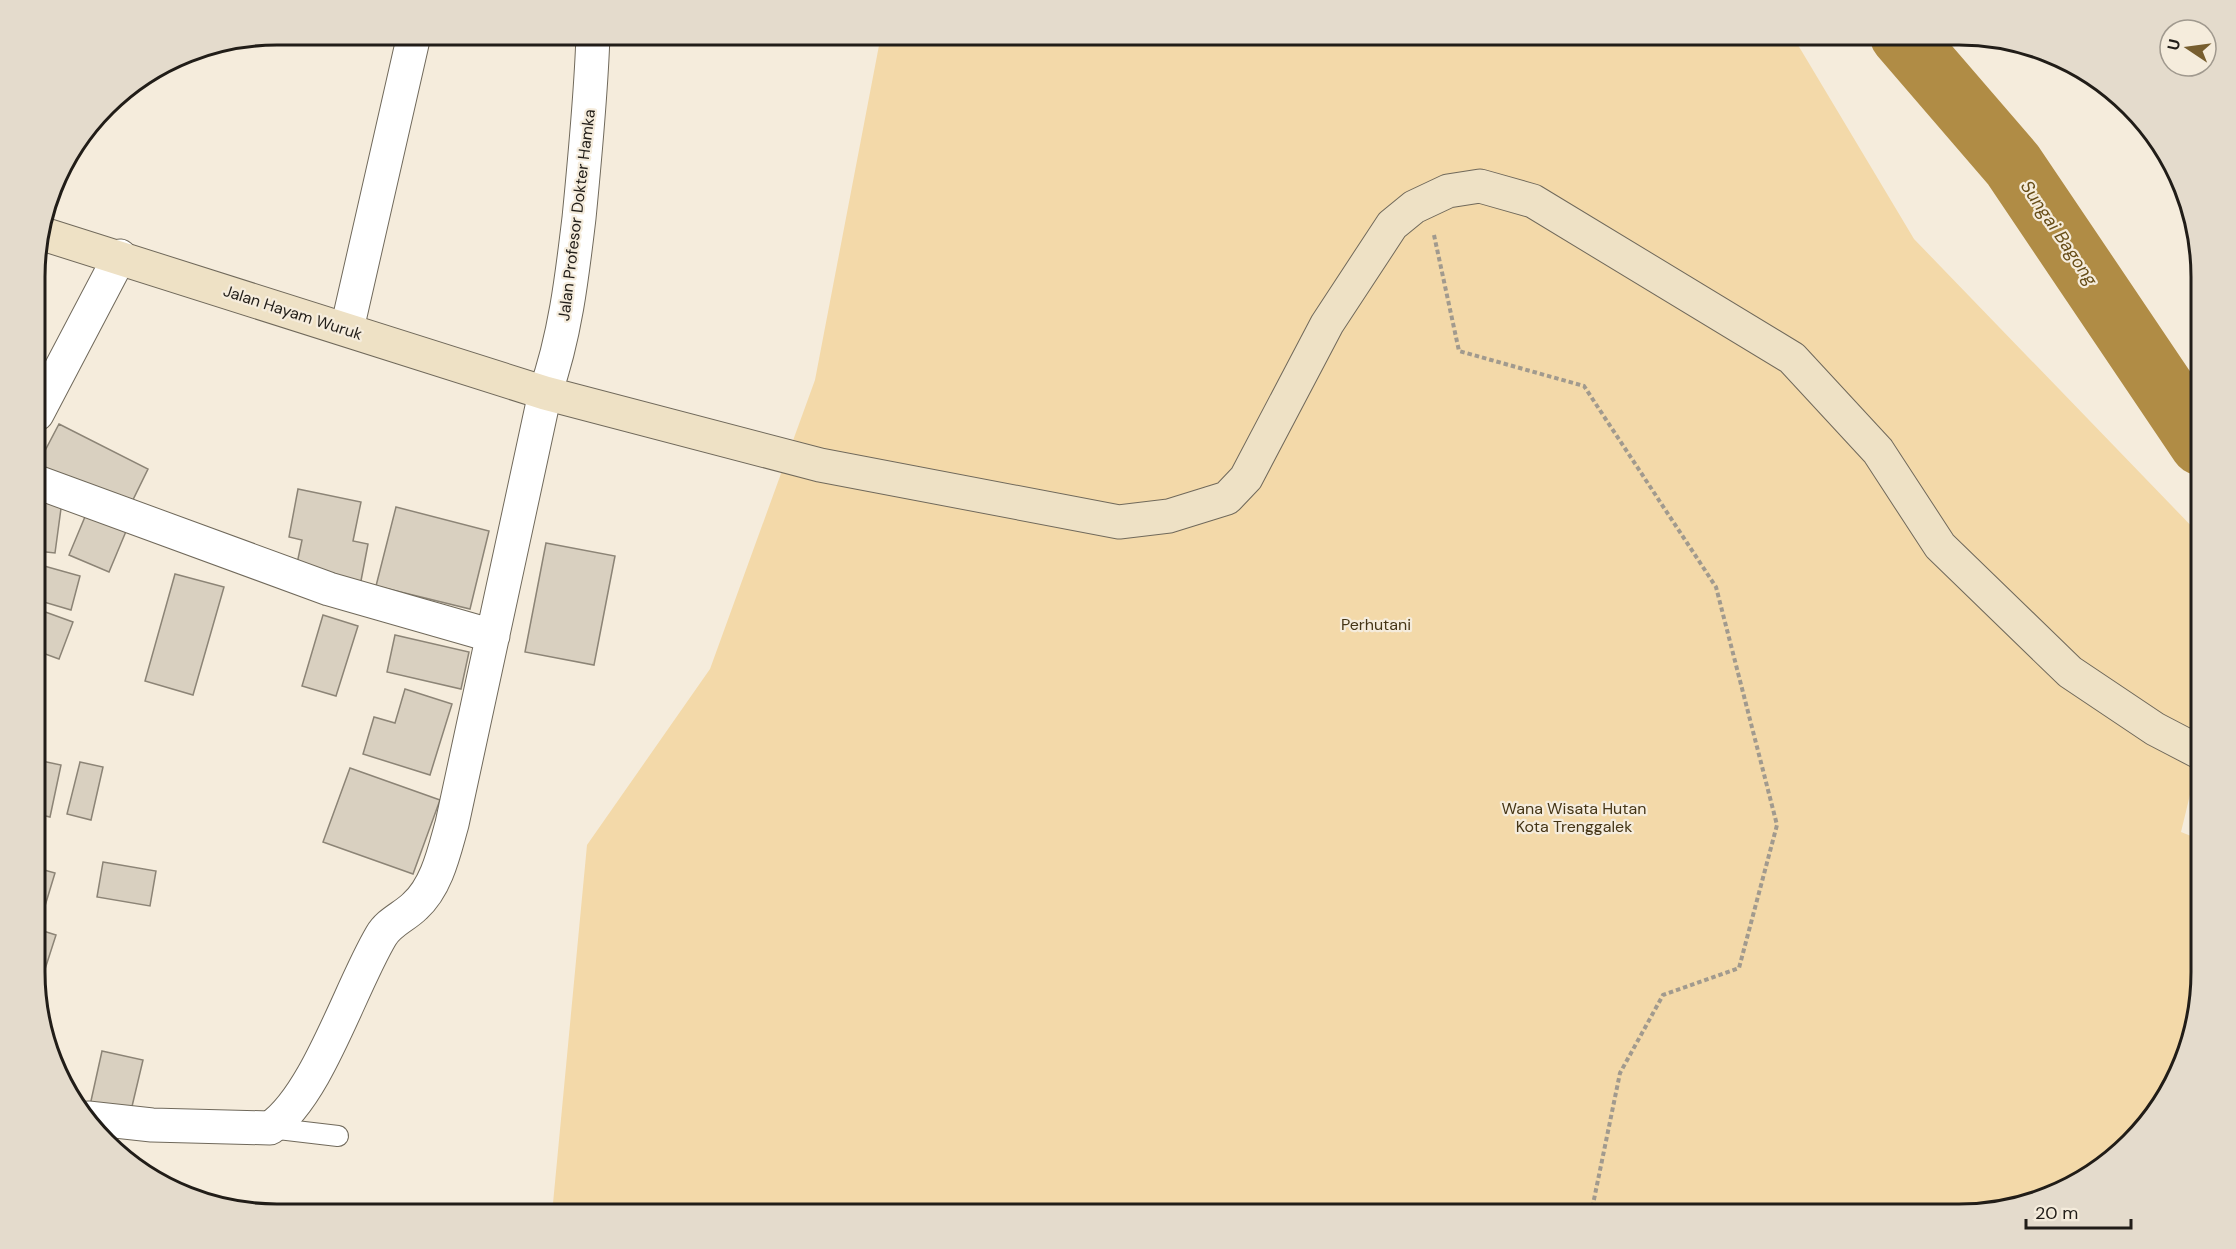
<svg xmlns="http://www.w3.org/2000/svg" width="2236" height="1249" viewBox="0 0 2236 1249" font-family="'DM Sans',sans-serif">
<style>
.green{fill:#f3d9a9}
.lines{fill:none;stroke-linecap:round;stroke-linejoin:round}
.river{stroke:#b08c45;stroke-width:63}
.building{fill:#d9d0c0;stroke:#8c8476;stroke-width:1.5}
.lane-casing{stroke:#70695b;stroke-width:22}
.street-casing{stroke:#70695b;stroke-width:35}
.secondary-casing{stroke:#70695b;stroke-width:35}
.path{stroke:#a19a8e;stroke-width:4;stroke-dasharray:4.5 3;stroke-linecap:butt}
.lane{stroke:#fff;stroke-width:20}
.street{stroke:#fff;stroke-width:33}
.secondary{stroke:#eee1c5;stroke-width:33}
.labels{text-anchor:middle;stroke-width:4.5;stroke-linejoin:round;paint-order:stroke}
.street-label{font-size:16px;fill:#211d18;stroke:#f5ecdc}
.park-label{font-size:16px;fill:#453516;stroke:#f5ecdc}
.water-label{font-size:18px;font-style:italic;fill:#674d17;stroke:#f5ecdc}
.rim{fill:none;stroke:#211d18;stroke-width:3}
</style>
<rect width="100%" height="100%" fill="#f5ecdc"/>
<path class="green" d="M881 35H1792L1914 239 2201 536V749L2181 832 2201 840V988L2169 1093 2131 1143 2081 1182 1975 1214H552L587 845 710 669 815 380Z"/>
<g class="lines">
<path class="river" d="M1901 35 2013 165 2201 444"/>
</g>
<path class="building" d="M59 424 148 469 127 512 37 466Z
M298 489 361 502 353 541 368 544 360 586 295 573 302 540 289 537Z
M37 498 62 501 55 553 37 551Z
M396 507 489 531 470 609 376 586Z
M87 512 127 529 109 572 69 555Z
M546 543 615 556 594 665 525 652Z
M37 564 80 576 71 610 37 600Z
M175 574 224 587 193 695 145 681Z
M37 609 73 622 59 659 37 651Z
M323 615 358 626 336 696 302 686Z
M395 635 469 652 461 689 387 672Z
M405 689 452 704 430 775 363 754 374 717 395 723Z
M37 760 61 765 50 817 37 814Z
M80 762 103 767 91 820 67 814Z
M350 768 440 800 413 874 323 842Z
M103 862 156 871 150 906 97 897Z
M37 868 55 873 41 919 37 918Z
M37 929 56 935 37 994Z
M102 1051 143 1060 129 1119 89 1110Z"/>
<g class="lines">
<g class="lane-casing">
<path id="lane" d="M270 1128 338 1136"/>
</g>
<g class="street-casing">
<path id="street" d="M347 329 414 35
M37 414 120 256
M37 482 329 589 493 636
M88 1118 152 1125 270 1128C317 1096 350 988 381 936 389 922 404 917 415 906 437 886 444 852 452 824L545 393C565 337 572 277 579 218 585 157 591 96 593 35"/>
</g>
<g class="secondary-casing">
<path id="secondary" d="M40 233 545 393 820 465 1119 522 1169 516 1227 498 1246 478 1327 324 1392 225 1414 207 1448 191 1480 186 1533 201 1792 358 1878 451 1940 546 2070 672 2155 729 2201 753"/>
</g>
<path class="path" d="M1434 235 1459 351 1584 386 1716 587 1777 825 1739 968 1663 995 1620 1073 1591 1214"/>
<use href="#lane" class="lane"/>
<use href="#street" class="street"/>
<use href="#secondary" class="secondary"/>
</g>
<g class="labels">
<g class="street-label">
<text transform="translate(576 215) rotate(-83)" y="6">Jalan Profesor Dokter Hamka</text>
<text transform="translate(293 312) rotate(18)" y="6">Jalan Hayam Wuruk</text>
</g>
<g class="park-label">
<text x="1376" y="630">Perhutani</text>
<text x="1574" y="814">Wana Wisata Hutan<tspan x="1574" dy="18">Kota Trenggalek</tspan></text>
</g>
<g class="water-label">
<text transform="translate(2059 233) rotate(56)" y="6">Sungai Bagong</text>
</g>
</g>
<path d="M0 0H2236V1249H0ZM277 45H1959A232 232 0 0 1 2191 277V972A232 232 0 0 1 1959 1204H277A232 232 0 0 1 45 972V277A232 232 0 0 1 277 45Z" fill="#e4dbcc" fill-rule="evenodd"/>
<path class="rim" d="M277 45H1959A232 232 0 0 1 2191 277V972A232 232 0 0 1 1959 1204H277A232 232 0 0 1 45 972V277A232 232 0 0 1 277 45Z"/>
<g transform="translate(2188 48) rotate(283)"><circle r="28" fill="#f5ecdc" stroke="#a0998e" stroke-width="1.5"/>
<path d="M0-4.5L10 22L0 15L-10 22Z" fill="#775e2f"/>
<text y="-9" font-size="16" font-weight="bold" text-anchor="middle" fill="#211d18">U</text>
</g>
<path d="M2026 1219v9h105v-9" fill="none" stroke="#211d18" stroke-width="3"/>
<text x="2035" y="1219" font-size="18" fill="#211d18" stroke="#f5ecdc" stroke-width="4.5" paint-order="stroke">20 m</text>
</svg>
